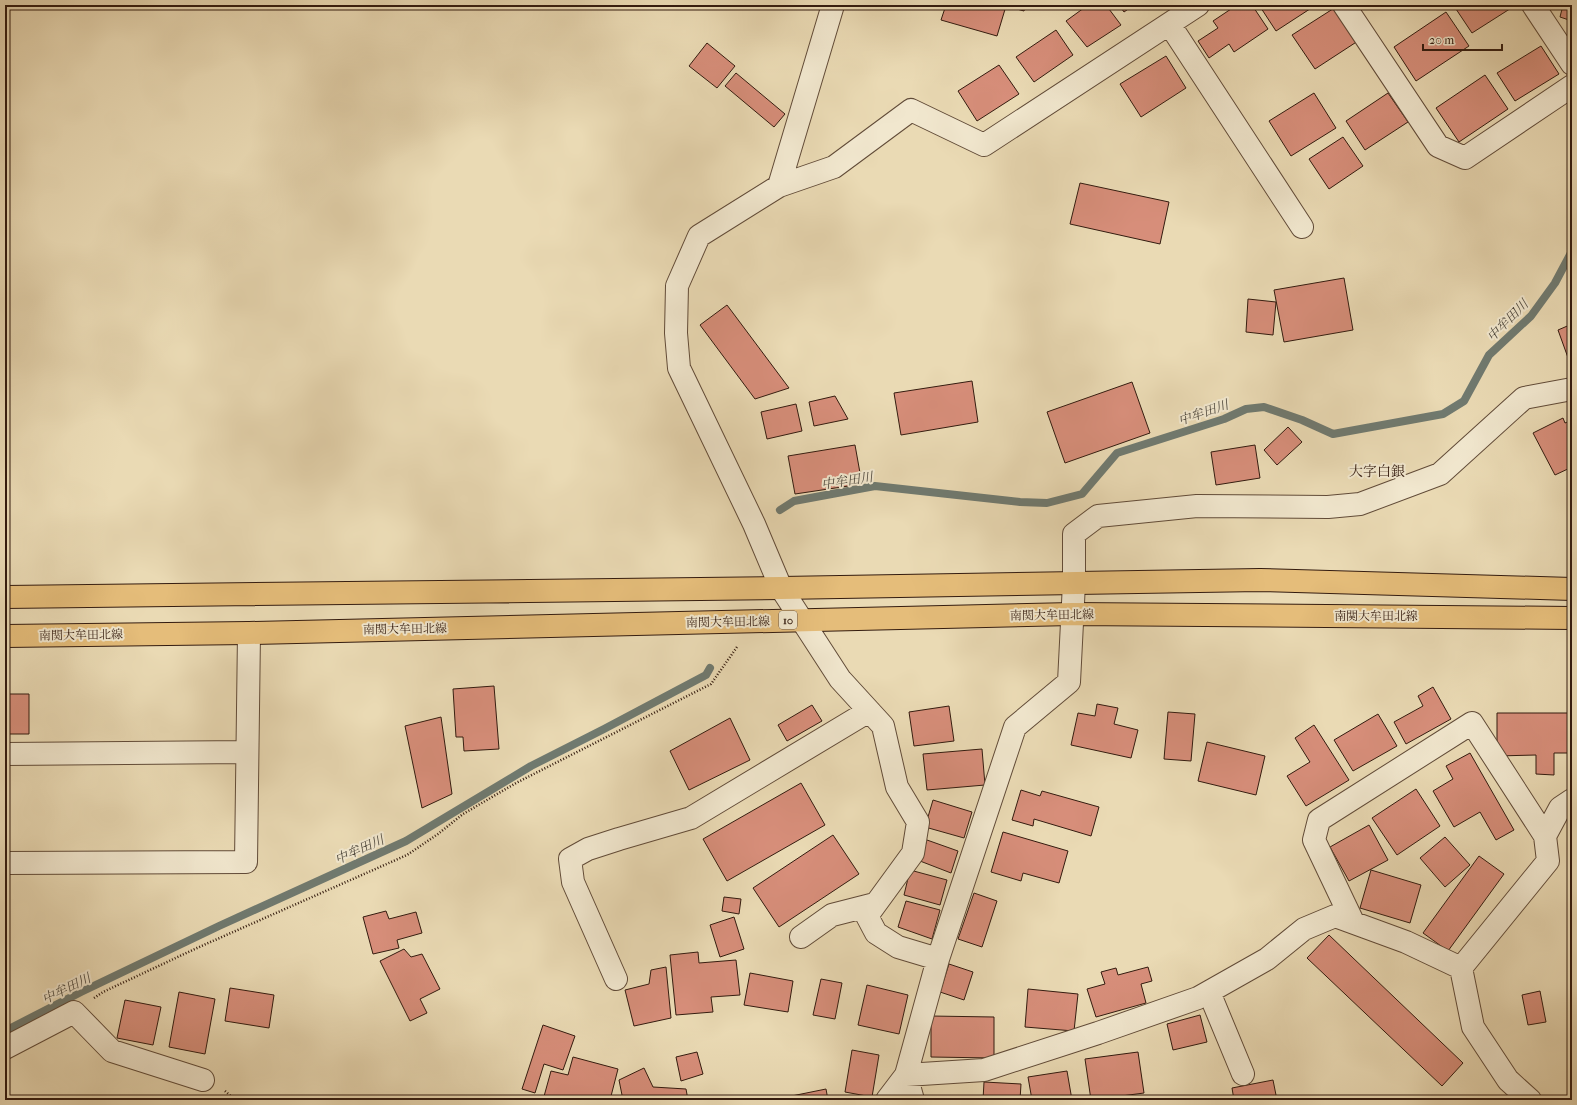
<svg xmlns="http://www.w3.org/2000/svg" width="1577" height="1105" viewBox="0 0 1577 1105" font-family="'IM FELL French Canon','Noto Serif JP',serif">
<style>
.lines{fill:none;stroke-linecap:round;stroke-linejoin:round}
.stream{stroke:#707a70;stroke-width:8}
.building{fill:#d78e7a;stroke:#331b0f}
.minor-casing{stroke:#614b38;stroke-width:24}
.primary-casing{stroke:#331b0f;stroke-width:24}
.path{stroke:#331b0f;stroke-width:2.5;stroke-dasharray:1 2;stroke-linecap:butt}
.minor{stroke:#f1e7ce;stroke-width:22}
.primary{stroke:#e5bd7a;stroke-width:22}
.labels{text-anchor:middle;stroke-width:4;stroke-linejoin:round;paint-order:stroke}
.shield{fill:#f1e7ce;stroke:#6c5848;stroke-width:1}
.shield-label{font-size:11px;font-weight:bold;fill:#331b0f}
.street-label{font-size:12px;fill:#331b0f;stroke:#f1e7ce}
.water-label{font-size:13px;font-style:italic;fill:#514b40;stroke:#f1e7ce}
.quarter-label{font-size:14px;fill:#331b0f;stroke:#f1e7ce}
</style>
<rect width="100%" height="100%" fill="#eadab4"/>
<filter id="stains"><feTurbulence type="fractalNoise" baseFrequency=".005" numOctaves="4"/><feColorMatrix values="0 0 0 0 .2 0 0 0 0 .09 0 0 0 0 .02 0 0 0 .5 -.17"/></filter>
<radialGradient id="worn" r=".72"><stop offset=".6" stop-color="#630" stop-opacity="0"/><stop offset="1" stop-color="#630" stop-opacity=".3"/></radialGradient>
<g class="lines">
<!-- stream -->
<path class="stream" d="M 780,510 L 794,501 L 875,486 L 1020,502 L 1047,503 L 1082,494 L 1117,453 L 1224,419 L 1246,409 L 1264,407 L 1302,420 L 1333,434 L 1443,414 L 1464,401 L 1489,355 L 1531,316 L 1555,283 L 1572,251
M 5,1031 L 81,992 L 219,926 L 406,841 L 531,766 L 604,729 L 706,675 L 710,668"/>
</g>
<!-- building -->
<path class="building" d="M 946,5 L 1026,5 L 1024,11 L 1006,6 L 997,36 L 941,20 Z
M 1088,5 L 1106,5 L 1121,25 L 1087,47 L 1066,21 Z
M 1119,5 L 1134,5 L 1124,12 Z
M 1237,5 L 1252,5 L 1268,29 L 1234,52 L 1229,44 L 1209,58 L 1198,41 L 1218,28 L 1213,21 Z
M 1259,5 L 1316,5 L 1276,31 Z
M 1339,5 L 1361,39 L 1315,69 L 1292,35 Z
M 1463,5 L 1516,5 L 1472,33 L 1456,9 Z
M 1563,5 L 1572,5 L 1572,21 L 1560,17 Z
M 1446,12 L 1469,46 L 1416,81 L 1394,47 Z
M 1056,30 L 1073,55 L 1034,82 L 1016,57 Z
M 707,43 L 735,66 L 717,88 L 689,66 Z
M 1541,46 L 1559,74 L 1515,101 L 1497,73 Z
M 1166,56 L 1186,88 L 1141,117 L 1120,84 Z
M 999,65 L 1019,94 L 977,121 L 958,91 Z
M 736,73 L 785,114 L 774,127 L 725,86 Z
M 1485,75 L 1508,109 L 1459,142 L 1436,108 Z
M 1314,93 L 1336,128 L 1291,156 L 1269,121 Z
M 1388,93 L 1408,122 L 1365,150 L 1346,121 Z
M 1343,137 L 1363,166 L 1329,189 L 1309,159 Z
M 1080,183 L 1169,202 L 1160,244 L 1070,224 Z
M 1344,278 L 1353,330 L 1284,342 L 1274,290 Z
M 1248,299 L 1276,302 L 1273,335 L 1246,332 Z
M 727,305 L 789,388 L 755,399 L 700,325 Z
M 1572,324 L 1572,366 L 1571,366 L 1558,330 Z
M 972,381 L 978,422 L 901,435 L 894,393 Z
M 1132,382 L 1150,433 L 1065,463 L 1047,412 Z
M 835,396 L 848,419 L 814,426 L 809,402 Z
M 796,404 L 802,431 L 767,439 L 761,412 Z
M 1563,418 L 1565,423 L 1572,420 L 1572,467 L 1555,475 L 1533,433 Z
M 1288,427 L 1302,442 L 1277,465 L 1264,450 Z
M 855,445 L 862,484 L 795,494 L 788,456 Z
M 1255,445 L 1260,478 L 1216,485 L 1211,452 Z
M 494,686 L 499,749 L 464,751 L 463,737 L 456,737 L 453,689 Z
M 1433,687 L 1451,719 L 1406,744 L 1394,722 L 1423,706 L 1418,696 Z
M 5,694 L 29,694 L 29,734 L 5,734 Z
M 1097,704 L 1118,708 L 1114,724 L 1138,730 L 1131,758 L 1071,745 L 1078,713 L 1095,716 Z
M 812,705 L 822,721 L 787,741 L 778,725 Z
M 949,706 L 954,741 L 914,746 L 909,712 Z
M 1168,712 L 1195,714 L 1191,761 L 1164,759 Z
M 1497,713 L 1572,713 L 1572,753 L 1554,753 L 1554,775 L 1536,774 L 1536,755 L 1497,756 Z
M 1378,714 L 1397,746 L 1353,771 L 1334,740 Z
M 441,717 L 452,794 L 422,808 L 405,726 Z
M 730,718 L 750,760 L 689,790 L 670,751 Z
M 1314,725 L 1349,780 L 1306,806 L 1287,776 L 1310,762 L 1295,738 Z
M 1207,742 L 1265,756 L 1256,795 L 1198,781 Z
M 982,749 L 985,785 L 927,790 L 923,754 Z
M 1470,753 L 1514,830 L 1496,840 L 1480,812 L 1454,827 L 1433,791 L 1453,779 L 1446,766 Z
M 801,783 L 825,825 L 727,881 L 703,839 Z
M 1416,789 L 1440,826 L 1397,855 L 1372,818 Z
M 1021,790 L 1040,796 L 1042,791 L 1099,807 L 1091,836 L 1034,819 L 1033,826 L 1012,820 Z
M 933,800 L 972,812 L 964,838 L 925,827 Z
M 1369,825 L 1388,860 L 1349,881 L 1330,847 Z
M 1003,832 L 1068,851 L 1059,883 L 1023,873 L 1021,881 L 991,872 Z
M 833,835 L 859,874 L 779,927 L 753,888 Z
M 1445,837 L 1470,865 L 1445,887 L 1420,858 Z
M 927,840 L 958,851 L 951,873 L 920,861 Z
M 1479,856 L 1504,874 L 1448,951 L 1423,933 Z
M 910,870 L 947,880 L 940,905 L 904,895 Z
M 1371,870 L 1421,885 L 1410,923 L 1360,908 Z
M 974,893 L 997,901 L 982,947 L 958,939 Z
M 724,897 L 741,899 L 739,914 L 722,911 Z
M 906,901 L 940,910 L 932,939 L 898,927 Z
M 386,911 L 389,919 L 416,912 L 422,933 L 397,940 L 399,948 L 373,954 L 363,917 Z
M 734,917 L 744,949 L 720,957 L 710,925 Z
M 1329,935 L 1463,1063 L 1442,1086 L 1307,958 Z
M 404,949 L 411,957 L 422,954 L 440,989 L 420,999 L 427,1013 L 410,1021 L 380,961 Z
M 698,952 L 699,963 L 736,960 L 740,995 L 711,997 L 713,1012 L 676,1015 L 670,955 Z
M 949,964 L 973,972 L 964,1000 L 940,992 Z
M 666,967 L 671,1018 L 634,1026 L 625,990 L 649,984 L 651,970 Z
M 1148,967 L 1152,981 L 1141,984 L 1146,1003 L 1096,1017 L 1087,989 L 1105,984 L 1101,972 L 1116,968 L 1118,975 Z
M 750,973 L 793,981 L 788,1012 L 744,1005 Z
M 821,979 L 842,983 L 835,1019 L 813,1015 Z
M 867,985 L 908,995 L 899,1034 L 858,1025 Z
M 230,988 L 274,995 L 269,1028 L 225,1021 Z
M 1028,989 L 1078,994 L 1074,1031 L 1025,1027 Z
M 1540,991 L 1546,1022 L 1528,1025 L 1522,995 Z
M 179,992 L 215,999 L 205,1054 L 169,1047 Z
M 125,1000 L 161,1007 L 153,1045 L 117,1038 Z
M 1200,1015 L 1207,1042 L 1173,1050 L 1167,1024 Z
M 931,1016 L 994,1017 L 994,1058 L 931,1057 Z
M 543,1025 L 575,1036 L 563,1070 L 544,1064 L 535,1093 L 522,1089 Z
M 852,1050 L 879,1055 L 872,1097 L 845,1092 Z
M 697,1052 L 703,1074 L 681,1081 L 676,1057 Z
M 1138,1052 L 1144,1093 L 1091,1100 L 1085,1059 Z
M 573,1057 L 618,1069 L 610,1100 L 543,1100 L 551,1071 L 568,1075 Z
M 644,1068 L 653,1087 L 686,1089 L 688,1100 L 623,1100 L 619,1080 Z
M 1067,1071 L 1072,1100 L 1032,1100 L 1028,1077 Z
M 1273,1080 L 1277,1100 L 1234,1100 L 1232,1088 Z
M 984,1082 L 1021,1084 L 1020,1100 L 983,1100 Z
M 826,1089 L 828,1100 L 772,1100 Z"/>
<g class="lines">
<defs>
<path id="minor" d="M 1344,5 L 1438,146 L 1465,158 L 1572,86
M 1533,5 L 1572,64
M 1170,25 L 1302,227
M 779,186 L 833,5
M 5,754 L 247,752
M 5,863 L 246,862 L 249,633
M 1353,922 L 1314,840 L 1319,820 L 1472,723 L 1545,836
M 801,937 L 832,915 L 875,904
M 938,959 L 898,947 L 876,933 L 867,916 L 913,853 L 918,822 L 897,787 L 883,726 L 840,679 L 781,588 L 754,524 L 679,368 L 676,333 L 677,286 L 699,236 L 779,186 L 834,167 L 911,110 L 984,145 L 1198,5
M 1461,968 L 1548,861 L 1545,836 L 1560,808 L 1572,800
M 1461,968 L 1473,1027 L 1508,1080 L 1530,1100
M 616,979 L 573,882 L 570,859 L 588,849 L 619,839 L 691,818 L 869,711
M 1209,992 L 1243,1074
M 5,1048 L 74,1012 L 112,1051 L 203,1080
M 906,1075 L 984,1070 L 1098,1033 L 1198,998 L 1267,959 L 1304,929 L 1335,916 L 1406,942 L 1461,968
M 906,1075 L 913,1100
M 887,1100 L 906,1075 L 938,959 L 1015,727 L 1069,682 L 1074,583 L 1074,534 L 1098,516 L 1197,506 L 1328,507 L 1360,504 L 1440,474 L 1524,398 L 1572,389"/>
<path id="primary" d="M 5,597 L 781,588 L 1260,580 L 1572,589
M 5,636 L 249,633 L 1072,614 L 1572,618"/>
</defs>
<!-- minor casing -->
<use href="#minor" class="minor-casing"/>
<!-- primary casing -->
<use href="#primary" class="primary-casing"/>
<!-- path -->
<path class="path" d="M 94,998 L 103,992 L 197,948 L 407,855 L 438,834 L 463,814 L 516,783 L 711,684 L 737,647
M 225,1091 L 235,1100"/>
<!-- minor -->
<use href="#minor" class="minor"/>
<!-- primary -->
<use href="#primary" class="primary"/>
</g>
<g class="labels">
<!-- shield labels -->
<rect class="shield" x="779" y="611" width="18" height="18" rx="3"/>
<g class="shield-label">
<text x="788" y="624">10</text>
</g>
<!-- street labels -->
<g class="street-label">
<text transform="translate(1052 615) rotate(-1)" y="4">南関大牟田北線</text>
<text x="1376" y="620">南関大牟田北線</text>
<text transform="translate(728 622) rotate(-1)" y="4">南関大牟田北線</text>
<text transform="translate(405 629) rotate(-1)" y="4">南関大牟田北線</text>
<text transform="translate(81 635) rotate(-1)" y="4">南関大牟田北線</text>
</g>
<!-- water labels -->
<g class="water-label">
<text transform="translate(1507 320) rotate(-45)" y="5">中牟田川</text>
<text transform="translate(1203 412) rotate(-19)" y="5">中牟田川</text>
<text transform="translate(847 480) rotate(-9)" y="5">中牟田川</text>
<text transform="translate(359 849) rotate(-24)" y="5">中牟田川</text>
<text transform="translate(66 988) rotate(-26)" y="5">中牟田川</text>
</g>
<!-- quarter labels -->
<g class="quarter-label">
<text x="1377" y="476">大字白銀</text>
</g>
</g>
<!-- margin -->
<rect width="1577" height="1105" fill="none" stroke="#eadab4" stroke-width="20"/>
<rect x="6" y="6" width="1565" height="1093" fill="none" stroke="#331b0f" stroke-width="2"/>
<rect x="10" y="10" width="1557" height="1085" fill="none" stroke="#331b0f"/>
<!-- scale -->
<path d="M1423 44v6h79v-6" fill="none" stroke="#331b0f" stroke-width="2"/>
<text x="1429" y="44" font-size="12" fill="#331b0f" stroke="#f1e7ce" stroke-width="3" paint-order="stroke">20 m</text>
<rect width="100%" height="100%" filter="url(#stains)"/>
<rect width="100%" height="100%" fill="url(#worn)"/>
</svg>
